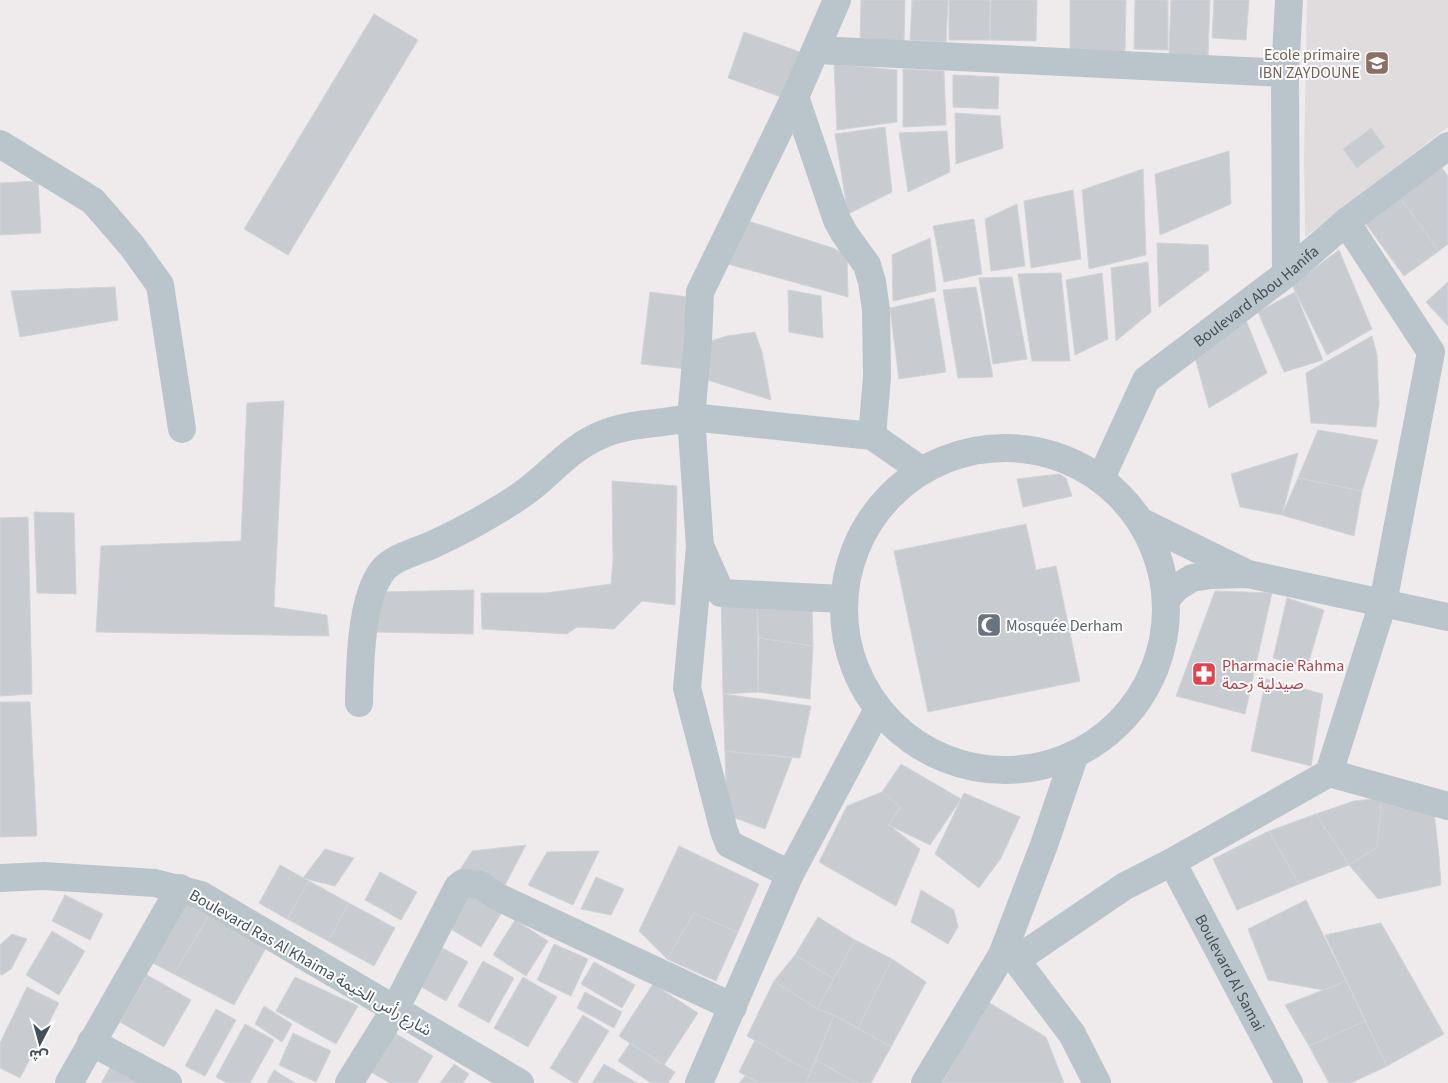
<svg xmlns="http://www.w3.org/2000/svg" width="1448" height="1083" viewBox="0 0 1448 1083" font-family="'Source Sans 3','Noto Sans Arabic',sans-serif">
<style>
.education{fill:#e0dcde}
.building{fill:#c8ccd1;stroke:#d0d3d8}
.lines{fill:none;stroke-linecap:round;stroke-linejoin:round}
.minor{stroke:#bac5cb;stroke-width:28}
.labels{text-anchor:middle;stroke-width:4;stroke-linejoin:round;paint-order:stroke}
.education-label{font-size:16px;fill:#785e54;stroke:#fff;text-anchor:end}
.street-label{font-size:16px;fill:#445159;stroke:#fff}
.worship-label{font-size:16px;fill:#5b616d;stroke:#fff;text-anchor:start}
.health-label{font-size:16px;fill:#be3a42;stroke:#fff;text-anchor:start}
</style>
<rect width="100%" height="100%" fill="#efebec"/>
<!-- education -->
<path class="education" d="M 1307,0 L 1448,0 L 1448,127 L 1305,237 L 1304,157 Z"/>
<!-- building -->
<path class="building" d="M 861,0 L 905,0 L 904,43 L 860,42 Z
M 912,0 L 948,0 L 946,42 L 910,40 Z
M 949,0 L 990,0 L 990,40 L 949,40 Z
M 991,0 L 1037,0 L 1036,41 L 990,40 Z
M 1070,0 L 1126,0 L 1125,51 L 1070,51 Z
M 1135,0 L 1168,0 L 1168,50 L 1134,49 Z
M 1171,0 L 1210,0 L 1208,57 L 1169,56 Z
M 1214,0 L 1249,0 L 1246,40 L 1212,38 Z
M 374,14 L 418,40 L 288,255 L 244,229 Z
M 744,32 L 800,52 L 784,98 L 728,78 Z
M 834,64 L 897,70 L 897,122 L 837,130 Z
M 903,69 L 944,71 L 946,125 L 903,127 Z
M 953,75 L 999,77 L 998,109 L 953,107 Z
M 955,113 L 1000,116 L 1003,148 L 956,164 Z
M 885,127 L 892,192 L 848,214 L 835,134 Z
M 1371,128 L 1385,147 L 1357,168 L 1343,149 Z
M 947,131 L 950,172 L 908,192 L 899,133 Z
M 1229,151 L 1231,204 L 1160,235 L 1155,174 Z
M 1442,168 L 1448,176 L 1448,244 L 1439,251 L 1400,198 Z
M 1143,169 L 1146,255 L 1089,269 L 1082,190 Z
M 38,181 L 41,233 L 0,235 L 0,183 Z
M 1073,190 L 1081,259 L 1031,268 L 1024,201 Z
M 1398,195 L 1439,251 L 1404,276 L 1363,220 Z
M 1017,204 L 1025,266 L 991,271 L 985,219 Z
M 974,219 L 982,274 L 944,282 L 933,226 Z
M 745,220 L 833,248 L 847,255 L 848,297 L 724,263 Z
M 930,238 L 936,291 L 893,301 L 892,255 Z
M 1157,243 L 1208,245 L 1209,270 L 1159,307 Z
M 1339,250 L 1372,329 L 1327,355 L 1292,285 Z
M 1148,262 L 1151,312 L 1116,341 L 1111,268 Z
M 1061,273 L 1070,361 L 1032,361 L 1018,274 Z
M 1102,273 L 1108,339 L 1075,355 L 1066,280 Z
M 1012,277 L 1027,359 L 993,364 L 979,278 Z
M 1448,282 L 1448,326 L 1426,302 Z
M 115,287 L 118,320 L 20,337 L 11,291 Z
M 976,287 L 993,377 L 958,378 L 943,290 Z
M 788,290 L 821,296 L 823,338 L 789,332 Z
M 650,292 L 696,298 L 687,369 L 641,364 Z
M 1295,292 L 1323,360 L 1284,372 L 1258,312 Z
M 934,298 L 946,372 L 899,379 L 890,308 Z
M 1244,315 L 1267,373 L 1209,408 L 1194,354 Z
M 755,332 L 762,352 L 771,400 L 701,378 L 707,342 L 727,336 Z
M 1372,336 L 1377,355 L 1379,404 L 1376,427 L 1311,423 L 1306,373 Z
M 284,401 L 274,607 L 327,615 L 329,636 L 96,632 L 101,546 L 241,541 L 247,403 Z
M 1318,430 L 1378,440 L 1362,491 L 1298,478 Z
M 1298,453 L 1282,515 L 1240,507 L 1231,474 Z
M 1059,474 L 1066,478 L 1072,496 L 1023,507 L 1017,479 Z
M 1298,478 L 1362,491 L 1354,536 L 1282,515 Z
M 612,481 L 677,486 L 675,605 L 642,601 L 614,629 L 577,627 L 567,634 L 482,629 L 481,593 L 546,593 L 611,584 L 613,561 Z
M 34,512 L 74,513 L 76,594 L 37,593 Z
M 28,517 L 32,694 L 0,696 L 0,518 Z
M 1026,524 L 1036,570 L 1056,566 L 1080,681 L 928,712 L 894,551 Z
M 474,590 L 473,634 L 375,632 L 381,592 Z
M 1215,591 L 1272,593 L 1245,714 L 1176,696 Z
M 721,593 L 757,604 L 758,692 L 723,694 Z
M 1287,598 L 1324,610 L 1307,668 L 1273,658 Z
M 757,604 L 812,605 L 813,646 L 759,638 Z
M 759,638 L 813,646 L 810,699 L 758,692 Z
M 1266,679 L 1323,694 L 1311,766 L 1251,751 Z
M 723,694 L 811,706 L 800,758 L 725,751 Z
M 0,702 L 30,702 L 37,836 L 0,837 Z
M 725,751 L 792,758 L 765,829 L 727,815 Z
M 901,764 L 961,799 L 930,845 L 889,825 L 900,807 L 882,792 Z
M 882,792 L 900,807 L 889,825 L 920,849 L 896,906 L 819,862 L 847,806 Z
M 964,793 L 1020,817 L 1001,858 L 979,888 L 935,854 Z
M 1382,798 L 1434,812 L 1439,856 L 1441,885 L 1378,899 L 1349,865 L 1377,847 Z
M 1382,798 L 1377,847 L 1349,865 L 1316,814 L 1354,801 Z
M 1316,814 L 1349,865 L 1299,884 L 1269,831 Z
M 1269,831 L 1299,884 L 1237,910 L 1213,859 Z
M 526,845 L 505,885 L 458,873 L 472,851 Z
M 679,846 L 759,884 L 738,932 L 694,913 L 667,959 L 639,931 Z
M 325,849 L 354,858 L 335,886 L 303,878 Z
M 599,851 L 573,905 L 528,885 L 547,852 Z
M 280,865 L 309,881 L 287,919 L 259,903 Z
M 380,872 L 417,892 L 401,920 L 365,900 Z
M 596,877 L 624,889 L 611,915 L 581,909 Z
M 309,881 L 349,903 L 328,941 L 287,919 Z
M 921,890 L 954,910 L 958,927 L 948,944 L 911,922 Z
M 469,892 L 502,912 L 481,947 L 449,928 Z
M 65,895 L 103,914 L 90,940 L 52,921 Z
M 182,899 L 209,915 L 174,974 L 147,960 Z
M 1306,900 L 1346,981 L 1323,990 L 1268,980 L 1248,929 Z
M 349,903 L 395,928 L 374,966 L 328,941 Z
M 694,913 L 738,932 L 716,981 L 667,959 Z
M 209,915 L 266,948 L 234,1005 L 174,974 Z
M 818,917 L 855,940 L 834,979 L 795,955 Z
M 515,920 L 548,941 L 526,976 L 493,955 Z
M 1381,923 L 1444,1034 L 1387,1066 L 1325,935 Z
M 52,931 L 85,951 L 59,995 L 26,975 Z
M 12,934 L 27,939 L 11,969 L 2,975 L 0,974 L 0,945 Z
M 855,940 L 892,959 L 858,1028 L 834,1015 L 817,1009 Z
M 554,944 L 588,959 L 571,996 L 537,980 Z
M 439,946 L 468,962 L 446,1001 L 418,985 Z
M 795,955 L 834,979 L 817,1009 L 774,981 Z
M 892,959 L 926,982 L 891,1047 L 858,1028 Z
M 483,961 L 514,978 L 489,1023 L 458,1006 Z
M 594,962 L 635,985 L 622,1008 L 581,984 Z
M 147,975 L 191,1000 L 164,1047 L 120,1022 Z
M 295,977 L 358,1006 L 336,1044 L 276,1011 Z
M 523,977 L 557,997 L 528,1047 L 494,1028 Z
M 774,981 L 817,1009 L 834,1015 L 811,1071 L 794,1063 L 747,1036 Z
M 1346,981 L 1365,1021 L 1309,1046 L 1285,1005 Z
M 653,984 L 698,1013 L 664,1065 L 619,1036 Z
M 27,987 L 59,1003 L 20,1078 L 0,1068 L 0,1043 Z
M 585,992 L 622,1012 L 614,1028 L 577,1008 Z
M 988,1002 L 1046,1037 L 1064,1083 L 942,1083 Z
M 264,1006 L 292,1024 L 282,1042 L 255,1024 Z
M 216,1009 L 236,1020 L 205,1076 L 185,1066 Z
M 583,1015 L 609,1031 L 577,1083 L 574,1083 L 550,1068 Z
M 834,1015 L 891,1047 L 871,1083 L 857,1083 L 816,1060 Z
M 1365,1021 L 1387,1066 L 1351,1083 L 1329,1083 L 1309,1046 Z
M 245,1024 L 274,1040 L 250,1083 L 227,1083 L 216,1077 Z
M 388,1029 L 433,1056 L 417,1083 L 390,1083 L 364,1068 Z
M 293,1033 L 331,1051 L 316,1082 L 279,1065 Z
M 755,1040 L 794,1063 L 811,1071 L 806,1083 L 760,1083 L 739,1072 Z
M 630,1043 L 675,1072 L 668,1083 L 651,1083 L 618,1061 Z
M 816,1060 L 857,1083 L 806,1083 Z
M 454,1064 L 469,1074 L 463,1083 L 440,1083 Z
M 604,1064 L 637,1083 L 592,1083 Z
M 111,1066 L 142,1083 L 101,1083 Z
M 274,1070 L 295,1083 L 267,1083 Z
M 745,1076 L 760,1083 L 739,1083 Z"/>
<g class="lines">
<!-- minor -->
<g class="minor">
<path d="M 817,50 L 1285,73"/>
<path d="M 795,97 L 837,220 L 844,233 L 867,265 L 872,282 L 876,310 L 877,377 L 872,436"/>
<path d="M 0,144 L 93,201 L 132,246 L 160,285 L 182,429"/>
<path d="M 1286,274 L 1285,73 L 1289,0"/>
<circle cx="1005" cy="609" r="161"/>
<path id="s1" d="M 1102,476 L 1146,380 L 1286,274 L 1346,222 L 1448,146"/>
<path d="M 1142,522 L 1244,572"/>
<path d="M 701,548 L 721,593 L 842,599"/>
<path d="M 1166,599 L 1176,588 L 1192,578 L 1211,575 L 1248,574 L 1448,617"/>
<path d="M 359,703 C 360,668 360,598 383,570 C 393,557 419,551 434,544 C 453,535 473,525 491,514 C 507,505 524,494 538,482 C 559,464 575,446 601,435 C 630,422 662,425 691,417 L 872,436 L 921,470"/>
<path d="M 1329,773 L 1448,806"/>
<path id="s2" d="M 1172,862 L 1289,1083"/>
<path d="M 790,874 L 729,844 L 724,831 L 687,688 L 700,547 L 691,417 L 698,341 L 700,292 L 795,97 L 837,0"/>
<path d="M 0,878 L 43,876 L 155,883 L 201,895 L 520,1083"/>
<path d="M 1002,955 L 1016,960 L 1072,1034 L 1097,1083"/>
<path d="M 1016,960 L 1125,886 L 1172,862 L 1329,773 L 1383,603 L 1431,352 L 1346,222"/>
<path d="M 91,1042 L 168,1083"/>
<path d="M 69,1083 L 180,888"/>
<path d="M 349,1083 L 395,1009 L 458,887 L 463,883 L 480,885 L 498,897 L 733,1007"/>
<path d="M 699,1083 L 790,874 L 878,709"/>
<path d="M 925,1083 L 1002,955 L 1044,845 L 1075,754"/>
</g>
</g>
<!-- icons -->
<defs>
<symbol id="school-square" viewBox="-11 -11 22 22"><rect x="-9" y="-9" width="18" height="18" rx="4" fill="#8d6e63" stroke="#fff"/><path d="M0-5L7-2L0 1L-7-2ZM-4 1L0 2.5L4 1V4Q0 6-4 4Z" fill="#fff"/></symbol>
<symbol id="mosque-square" viewBox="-11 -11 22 22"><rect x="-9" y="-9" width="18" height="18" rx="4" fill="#6b7280" stroke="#fff"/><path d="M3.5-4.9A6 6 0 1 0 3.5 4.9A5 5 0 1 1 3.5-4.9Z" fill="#fff"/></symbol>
<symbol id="pharmacy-square" viewBox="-11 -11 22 22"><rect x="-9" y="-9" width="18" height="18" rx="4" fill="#e0444e" stroke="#fff"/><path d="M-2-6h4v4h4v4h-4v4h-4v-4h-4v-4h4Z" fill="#fff"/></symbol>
</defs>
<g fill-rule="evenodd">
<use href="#school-square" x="1363" y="49" width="28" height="28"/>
<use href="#mosque-square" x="975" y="611" width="28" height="28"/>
<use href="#pharmacy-square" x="1190" y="660" width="28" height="28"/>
</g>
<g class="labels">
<!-- education labels -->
<g class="education-label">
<text x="1360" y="60">Ecole primaire<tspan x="1360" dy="18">IBN ZAYDOUNE</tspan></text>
</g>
<!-- street labels -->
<g class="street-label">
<text dy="6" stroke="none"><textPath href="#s1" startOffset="244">Boulevard Abou Hanifa</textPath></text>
<text transform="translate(311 962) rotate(30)" y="6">Boulevard Ras Al Khaima شارع رأس الخيمة</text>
<text dy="6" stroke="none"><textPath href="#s2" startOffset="125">Boulevard Al Samai</textPath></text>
</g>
<!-- worship labels -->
<g class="worship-label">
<text x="1006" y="631">Mosquée Derham</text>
</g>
<!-- health labels -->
<g class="health-label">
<text x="1222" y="671">Pharmacie Rahma<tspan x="1222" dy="18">صيدلية رحمة</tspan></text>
</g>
</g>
<!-- north arrow -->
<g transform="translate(40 1043) rotate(186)" stroke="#ffffff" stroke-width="4" paint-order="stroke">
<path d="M0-4L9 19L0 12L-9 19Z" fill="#445159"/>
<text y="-8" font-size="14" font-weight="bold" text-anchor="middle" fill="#445159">ش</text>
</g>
</svg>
